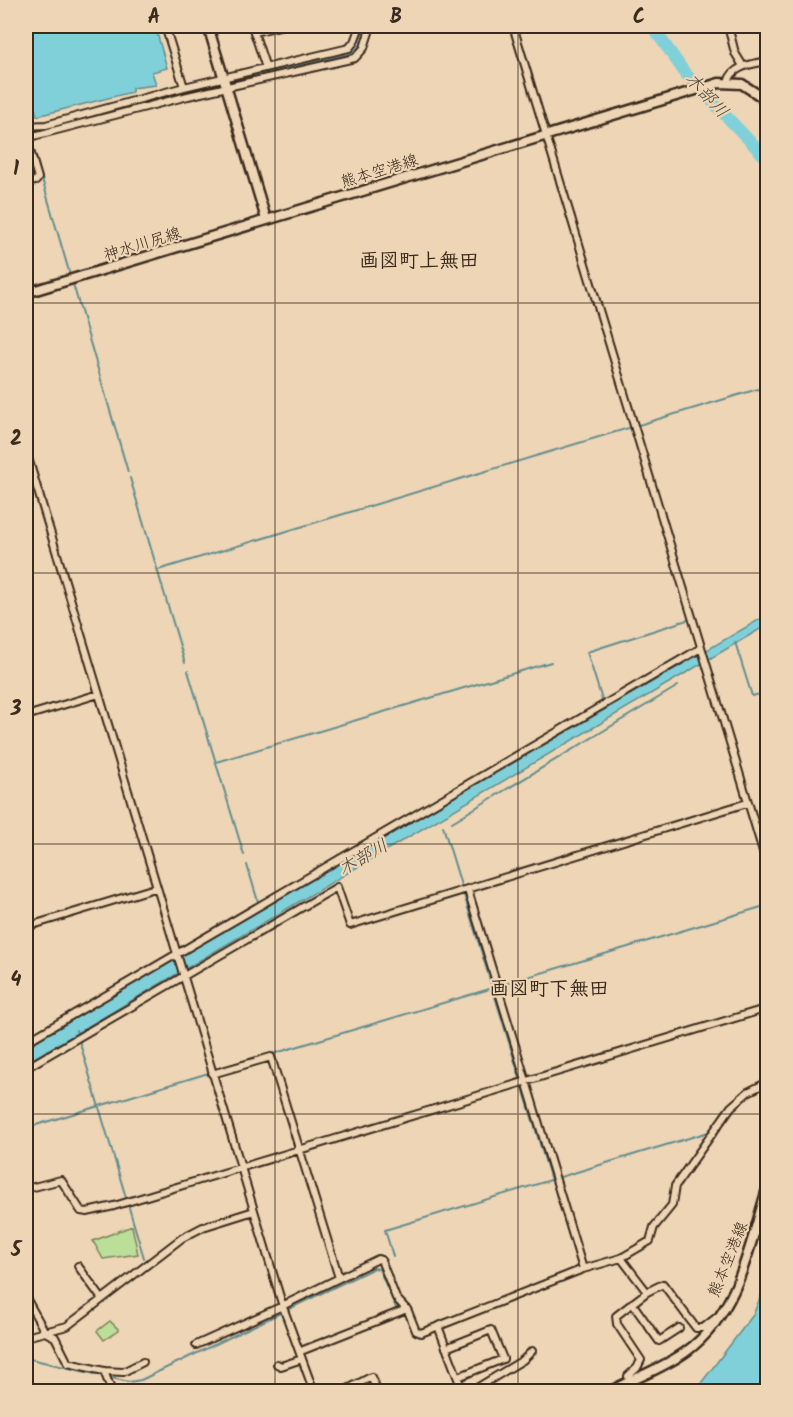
<svg xmlns="http://www.w3.org/2000/svg" width="793" height="1417" viewBox="0 0 793 1417" font-family="Kalam,'Klee One',sans-serif">
<style>
.green{fill:#bbde98;stroke:#7b845b;stroke-width:1.5}
.water{fill:#80d0da;stroke:#648e8f;stroke-width:1.5}
.lines{fill:none;stroke-linecap:round;stroke-linejoin:round}
.stream{stroke:#648e8f;stroke-width:2}
.river{stroke:#80d0da;stroke-width:12}
.minor-casing{stroke:#3b2a1e;stroke-width:10}
.secondary-casing{stroke:#3b2a1e;stroke-width:13}
.minor{stroke:#edd5b5;stroke-width:6}
.secondary{stroke:#edd5b5;stroke-width:8}
.grid{fill:none;stroke:#3b2a1e;stroke-width:1.5;stroke-opacity:0.55}
.labels{text-anchor:middle;stroke-width:4.5;stroke-linejoin:round;paint-order:stroke}
.street-label{font-size:16px;fill:#3b2a1e;stroke:#edd5b5}
.water-label{font-size:18px;font-style:italic;fill:#45433a;stroke:#edd5b5}
.quarter-label{font-size:20px;font-weight:bold;fill:#3b2a1e;stroke:#edd5b5}
.neatline{fill:none;stroke:#3b2a1e;stroke-width:2}
.grid-label{font-size:20px;text-anchor:middle;font-weight:bold;fill:#3b2a1e}
</style>
<rect width="100%" height="100%" fill="#edd5b5"/>
<filter id="ink" filterUnits="userSpaceOnUse"><feTurbulence type="fractalNoise" baseFrequency=".0167" numOctaves="2"/><feDisplacementMap in="SourceGraphic" scale="12" xChannelSelector="R" yChannelSelector="G"/><feConvolveMatrix kernelMatrix="1 2 1 2 8 2 1 2 1" color-interpolation-filters="sRGB"/></filter>
<g filter="url(#ink)">
<!-- green -->
<path class="green" d="M 132,1226 L 138,1254 L 103,1259 L 93,1241 Z
M 110,1321 L 119,1330 L 104,1340 L 97,1331 Z"/>
<!-- water -->
<path class="water" d="M 26,26 L 155,26 L 167,68 L 152,72 L 156,85 L 132,88 L 132,92 L 37,116 L 26,72 Z
M 767,615 L 767,625 L 26,1063 L 26,1047 Z
M 767,1281 L 767,1391 L 695,1391 L 753,1315 Z"/>
<g class="lines">
<!-- stream -->
<path class="stream" d="M 233,81 L 352,53 L 360,46 L 366,26
M 162,100 L 217,84
M 26,104 L 29,109 L 30,121
M 52,128 L 116,112
M 30,130 L 30,133 L 40,131
M 31,141 L 70,275
M 73,284 L 128,472
M 130,478 L 185,663
M 158,570 L 768,386
M 735,642 L 752,696 L 768,692
M 188,671 L 244,855
M 603,703 L 587,652 L 687,620
M 216,762 L 551,662
M 452,822 L 678,686
M 247,865 L 259,905
M 501,985 L 768,905
M 76,1030 L 144,1258
M 269,1055 L 493,988
M 26,1128 L 212,1072
M 557,1178 L 712,1131
M 393,1256 L 385,1230 L 551,1180 L 443,826
M 26,1358 L 129,1382 L 141,1380 L 374,1268 L 379,1269 L 397,1310"/>
<!-- river -->
<path class="river" d="M 652,26 L 685,73 L 768,160"/>
<defs>
<path id="minor" d="M 165,26 L 184,87
M 252,26 L 266,68
M 513,26 L 768,868
M 728,26 L 735,53 L 743,66
M 254,32 L 280,26
M 728,82 C 733,65 753,64 768,61
M 26,126 L 46,125 L 184,87 L 349,48 L 354,42 L 360,26
M 26,137 L 38,178 L 36,181 L 26,182
M 26,138 L 188,96 L 355,58 L 364,48 L 371,26
M 26,451 L 283,1307 L 314,1392
M 26,716 L 99,694
M 468,890 L 583,1269
M 26,927 L 155,888
M 26,1042 L 701,648
M 26,1068 L 337,887 L 350,925 L 747,803
M 212,1074 L 271,1057 L 339,1278
M 26,1189 L 61,1180 L 81,1211 L 87,1212 L 114,1206 L 768,1008
M 621,1258 L 647,1292 L 663,1284 L 696,1328 L 703,1328 L 717,1317
M 78,1266 L 102,1299
M 26,1298 L 45,1332 L 55,1337 L 68,1363 L 104,1371 L 112,1392
M 632,1303 L 659,1341 L 679,1328
M 438,1326 L 463,1392
M 26,1337 L 67,1326 L 182,1238 L 203,1227 L 254,1211
M 196,1345 L 278,1308 L 378,1259 L 381,1260 L 396,1298 L 408,1311 L 416,1331 L 421,1333 L 583,1269 L 621,1258 L 650,1241 L 654,1227 L 672,1205 L 675,1186 L 731,1107 L 748,1092 L 768,1082
M 446,1348 L 491,1330 L 503,1359 L 458,1377
M 301,1351 L 407,1309
M 277,1364 L 281,1366 L 302,1359
M 104,1371 L 123,1372 L 143,1362
M 629,1381 L 628,1376 L 637,1368 L 641,1360 L 617,1324 L 616,1316 L 647,1292
M 342,1392 L 371,1377 L 378,1392
M 470,1392 L 523,1360 L 532,1351"/>
<path id="secondary" d="M 208,26 L 266,219
M 26,293 L 719,83 L 742,84 L 768,101
M 609,1392 C 634,1378 664,1368 687,1351 C 739,1313 750,1243 768,1186"/>
</defs>
<!-- minor casing -->
<use href="#minor" class="minor-casing"/>
<!-- secondary casing -->
<use href="#secondary" class="secondary-casing"/>
<!-- minor -->
<use href="#minor" class="minor"/>
<!-- secondary -->
<use href="#secondary" class="secondary"/>
</g>
</g>
<!-- grid -->
<path class="grid" d="M 275,26 L 275,1392M 518,26 L 518,1392M 26,303 L 768,303M 26,573 L 768,573M 26,844 L 768,844M 26,1114 L 768,1114"/>
<g class="labels">
<!-- street labels -->
<g class="street-label">
<text transform="translate(379 170) rotate(-17)" y="6">熊本空港線</text>
<text transform="translate(142 243) rotate(-17)" y="6">神水川尻線</text>
<text transform="translate(727 1259) rotate(-68)" y="6">熊本空港線</text>
</g>
<!-- water labels -->
<g class="water-label">
<text transform="translate(707 95) rotate(47)" y="6">木部川</text>
<text transform="translate(363 857) rotate(-30)" y="6">木部川</text>
</g>
<!-- quarter labels -->
<g class="quarter-label">
<text x="419" y="267">画図町上無田</text>
<text x="549" y="995">画図町下無田</text>
</g>
</g>
<!-- margin -->
<rect width="793" height="1417" fill="none" stroke="#edd5b5" stroke-width="66"/>
<rect x="33" y="33" width="727" height="1351" class="neatline"/>
<g class="grid-label">
<text x="154" y="23">A</text>
<text x="396" y="23">B</text>
<text x="639" y="23">C</text>
<text x="16" y="175">1</text>
<text x="16" y="445">2</text>
<text x="16" y="715">3</text>
<text x="16" y="986">4</text>
<text x="16" y="1256">5</text>
</g>
</svg>
